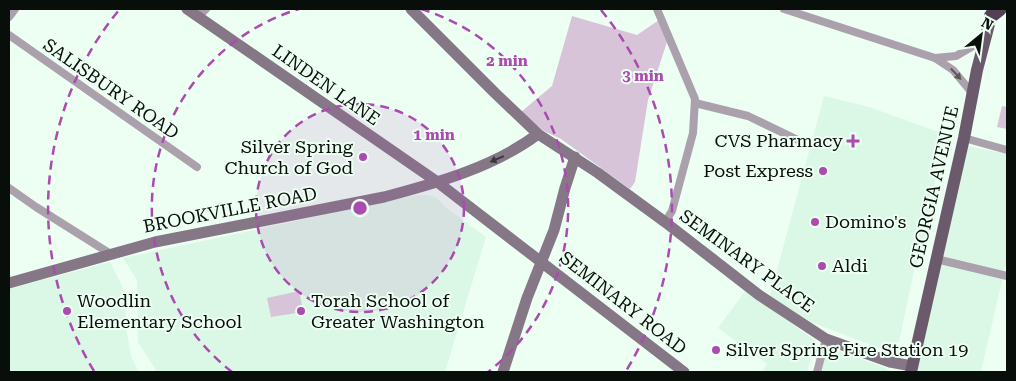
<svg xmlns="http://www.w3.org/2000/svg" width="1016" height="381" viewBox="0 0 1016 381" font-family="'Roboto Serif',serif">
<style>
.built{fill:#dbf8e6}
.green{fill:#d8c4d8}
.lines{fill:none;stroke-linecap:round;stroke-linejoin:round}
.street{stroke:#aba1ac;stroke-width:8}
.secondary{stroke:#867786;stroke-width:11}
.primary{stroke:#6b596c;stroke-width:12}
.highway{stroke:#544055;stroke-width:14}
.oneway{fill:#5a585b}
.oneway2{fill:#3a393c}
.ring{fill:none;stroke:#ab4ab1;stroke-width:2.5;stroke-dasharray:9 6}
.poi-dot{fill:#ab4ab1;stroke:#edfef3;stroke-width:2}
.labels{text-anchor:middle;stroke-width:4;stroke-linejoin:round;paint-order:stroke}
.street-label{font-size:18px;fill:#080f0a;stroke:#edfef3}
.poi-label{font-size:18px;fill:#080f0a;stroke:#edfef3;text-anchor:start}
.centre{fill:#ab4ab1;stroke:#edfef3;stroke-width:2.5}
.ring-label{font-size:15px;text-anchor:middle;font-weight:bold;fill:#ab4ab1;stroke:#edfef3;stroke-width:4;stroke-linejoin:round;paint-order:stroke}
</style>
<rect width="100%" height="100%" fill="#edfef3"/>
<!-- built -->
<path class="built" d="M 824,96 L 869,107 L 944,134 L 924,239 L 914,271 L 899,342 L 884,350 L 811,322 L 770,296 Z
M 967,146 L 1007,154 L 1007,259 L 981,372 L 915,372 Z
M 417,195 L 427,195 L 437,198 L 445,207 L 486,237 L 445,372 L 157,372 L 138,342 L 137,280 L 123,258 Z
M 110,262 L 124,290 L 127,333 L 131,356 L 139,372 L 9,372 L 9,289 Z
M 746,290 L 815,341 L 807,372 L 762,372 L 767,364 L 718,328 Z
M 828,347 L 886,368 L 890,372 L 819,372 Z"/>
<!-- green -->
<path class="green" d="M 572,16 L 637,35 L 659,20 L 667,42 L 648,100 L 635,182 L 630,189 L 561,139 L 542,130 L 521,112 L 552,86 Z
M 1002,106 L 1007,107 L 1007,129 L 997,127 Z
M 299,291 L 302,305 L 297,313 L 271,317 L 267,298 Z"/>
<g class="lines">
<!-- street -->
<path class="street" d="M 657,9 L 695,99 L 693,133 L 672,211 L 665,222
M 784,9 L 935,58 L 953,70 L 973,94
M 9,17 L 15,9
M 198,17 L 206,9
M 9,35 L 197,167
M 935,58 L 956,56 L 985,39
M 695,103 L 748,116 L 800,141
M 964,138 L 1007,150
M 9,188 L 36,207 L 109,253
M 936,259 L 1007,276
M 817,372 L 826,339"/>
<!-- secondary -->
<path class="secondary" d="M 187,9 L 436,181 L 684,372
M 411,9 L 495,93 L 538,134 L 598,173 L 665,222 L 759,295 L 826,339 L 890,362 L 912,366
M 9,283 L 155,242 L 384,197 C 437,183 494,167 538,134
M 503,372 L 527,298 L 554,230 L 565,188 L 575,157"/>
<!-- primary -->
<path class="primary" d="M 911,372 L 964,138 L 977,70 L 993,9"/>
<!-- highway -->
<path class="highway" d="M 991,16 L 1000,9"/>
</g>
<!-- one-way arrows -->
<defs><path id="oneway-solid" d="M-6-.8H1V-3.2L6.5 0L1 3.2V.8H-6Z" transform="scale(1.25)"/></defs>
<use class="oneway" href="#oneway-solid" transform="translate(956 74) rotate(47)"/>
<use class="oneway2" href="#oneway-solid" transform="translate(497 159) rotate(157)"/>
<!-- distance rings -->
<circle cx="360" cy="208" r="104" fill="#ab4ab1" fill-opacity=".12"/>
<g class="ring">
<circle cx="360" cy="208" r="104"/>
<path d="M232 372A208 208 0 0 1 299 9M421 9A208 208 0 0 1 488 372"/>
<path d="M94 371A312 312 0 0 1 119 10M601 10A312 312 0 0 1 626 371"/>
</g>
<!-- markers -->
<g class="poi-dot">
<path d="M850.5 133.5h5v5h5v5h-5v5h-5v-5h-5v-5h5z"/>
<circle cx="363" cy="157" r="5"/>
<circle cx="823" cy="171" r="5"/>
<circle cx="815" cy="222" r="5"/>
<circle cx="822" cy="266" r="5"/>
<circle cx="67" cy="311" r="5"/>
<circle cx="301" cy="311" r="5"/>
<circle cx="716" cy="350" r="5"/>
</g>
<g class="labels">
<!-- street labels -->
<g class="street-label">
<text transform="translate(326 85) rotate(35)" y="6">LINDEN LANE</text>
<text transform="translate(111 89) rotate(35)" y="6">SALISBURY ROAD</text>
<text transform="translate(934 187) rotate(-77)" y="6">GEORGIA AVENUE</text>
<text transform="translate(230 210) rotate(-11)" y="6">BROOKVILLE ROAD</text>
<text transform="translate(747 261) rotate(36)" y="6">SEMINARY PLACE</text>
<text transform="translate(623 303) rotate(38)" y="6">SEMINARY ROAD</text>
</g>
<!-- poi labels -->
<g class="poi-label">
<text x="843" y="147" text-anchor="end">CVS Pharmacy</text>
<text x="353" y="153" text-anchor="end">Silver Spring<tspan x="353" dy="21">Church of God</tspan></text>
<text x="813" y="177" text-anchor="end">Post Express</text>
<text x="825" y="228">Domino's</text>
<text x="832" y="272">Aldi</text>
<text x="77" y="307">Woodlin<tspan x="77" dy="21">Elementary School</tspan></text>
<text x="311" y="307">Torah School of<tspan x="311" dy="21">Greater Washington</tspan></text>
<text x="726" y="356">Silver Spring Fire Station 19</text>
</g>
</g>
<circle cx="360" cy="208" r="8" class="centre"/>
<g class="ring-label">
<text x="507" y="66">2 min</text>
<text x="643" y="81">3 min</text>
<text x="434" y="140">1 min</text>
</g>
<!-- border -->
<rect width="1016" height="381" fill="none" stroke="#080f0a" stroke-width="20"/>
<!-- north arrow -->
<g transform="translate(981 35) rotate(29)" stroke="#edfef3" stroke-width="4" paint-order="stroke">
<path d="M0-4L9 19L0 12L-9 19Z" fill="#080f0a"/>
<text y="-8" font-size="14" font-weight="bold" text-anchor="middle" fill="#080f0a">N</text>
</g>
</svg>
